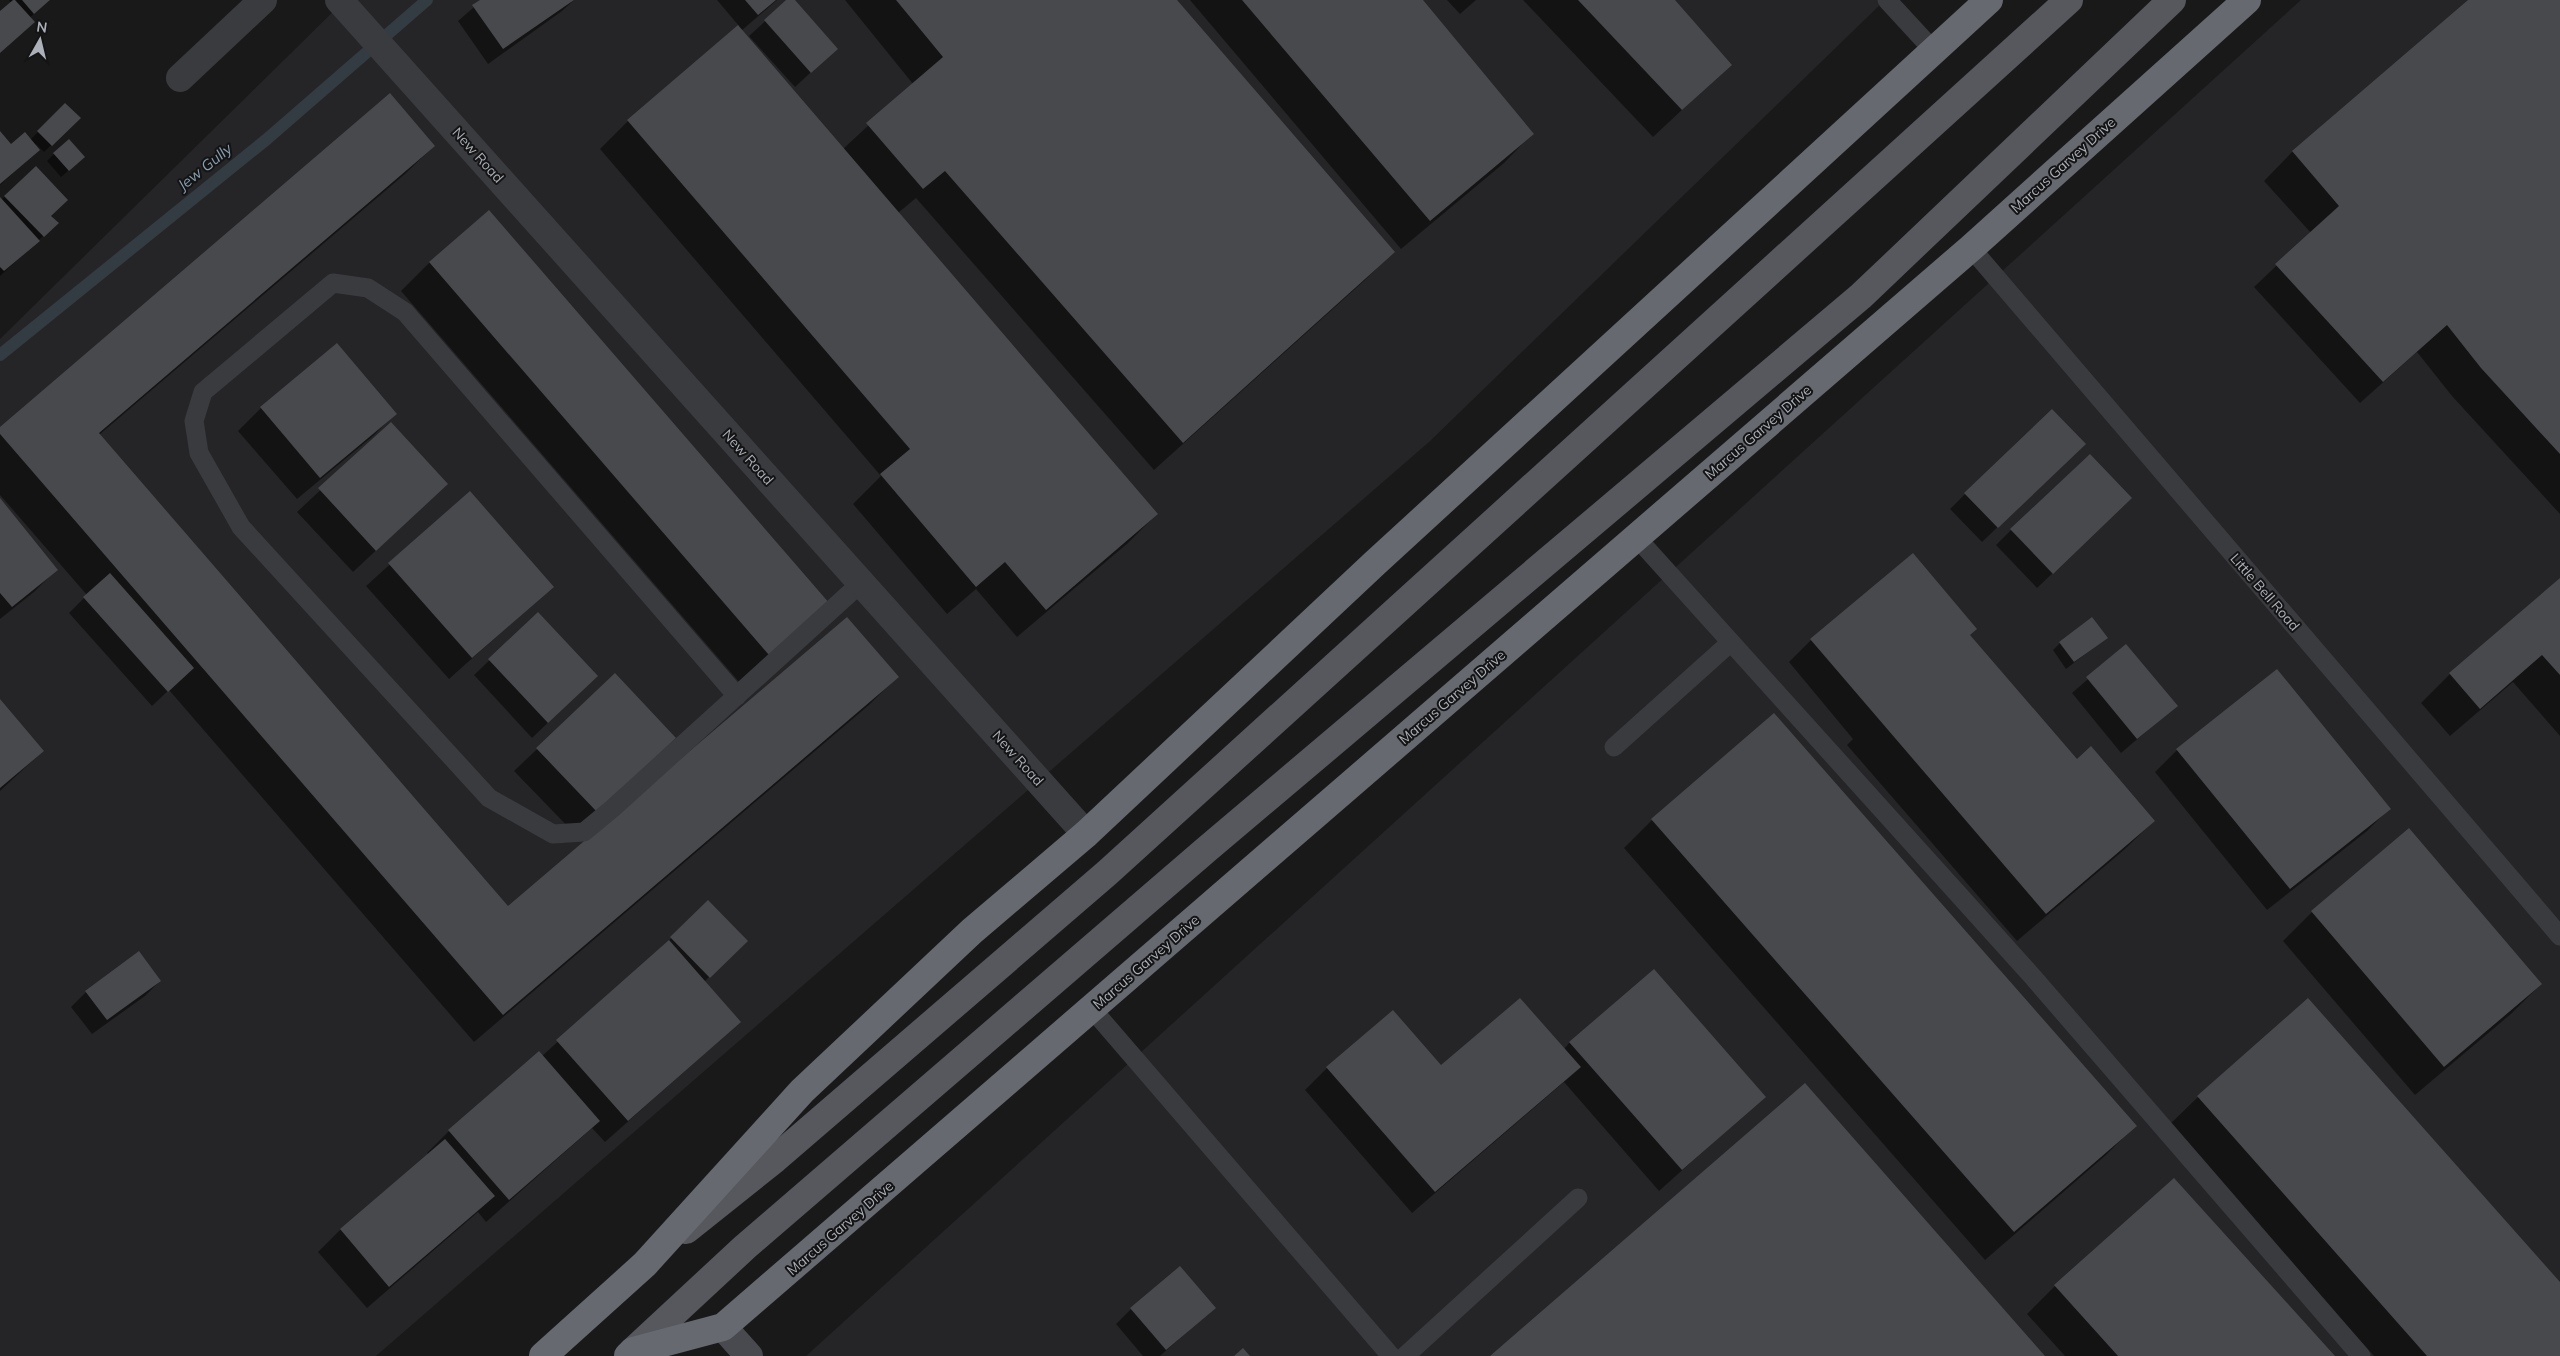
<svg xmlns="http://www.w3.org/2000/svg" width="2560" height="1356" viewBox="0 0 2560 1356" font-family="Mulish,sans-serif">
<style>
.built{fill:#252527}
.shadow{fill:#0007}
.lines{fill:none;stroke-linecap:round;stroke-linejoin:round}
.stream{stroke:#333c42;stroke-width:12}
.building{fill:#48494d}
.lane{stroke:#3a3b3f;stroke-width:19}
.street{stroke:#3a3b3f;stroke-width:28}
.secondary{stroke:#484a4f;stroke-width:28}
.primary{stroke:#56585e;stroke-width:28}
.highway{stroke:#666970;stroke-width:28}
.labels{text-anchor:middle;stroke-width:4;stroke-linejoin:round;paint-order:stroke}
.street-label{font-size:14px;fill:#acb1b9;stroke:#141415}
.water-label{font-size:15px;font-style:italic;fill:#879fb0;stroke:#141415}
</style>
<rect width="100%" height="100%" fill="#19191a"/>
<!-- built -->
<path class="built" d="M 345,0 L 1885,0 L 1429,442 L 376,1356 L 0,1356 L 0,339 Z
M 2301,0 L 2560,0 L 2560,1356 L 806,1356 Z"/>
<!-- shadow -->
<path class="shadow" d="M 9,0 L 50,0 L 29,18 L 0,53 L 0,13 L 11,3 Z
M 482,0 L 574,0 L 562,11 L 488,64 L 458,21 Z
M 717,0 L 777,0 L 741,31 L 843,149 L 913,84 L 845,0 L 1175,0 L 1393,252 L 1365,280 L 1154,470 L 916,198 L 898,213 L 1157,514 L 1128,543 L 1017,637 L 976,589 L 947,614 L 853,504 L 881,476 L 600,149 L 628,121 L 739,26 Z
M 788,0 L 794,0 L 836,49 L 795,87 L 749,36 Z
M 1190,0 L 1422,0 L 1532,134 L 1504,163 L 1401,249 Z
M 1447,0 L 1476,0 L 1460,14 Z
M 1523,0 L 1674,0 L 1730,65 L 1653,137 Z
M 2470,0 L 2560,0 L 2560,514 L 2452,396 L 2417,352 L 2360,403 L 2254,287 L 2311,233 L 2264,181 L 2292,152 Z
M 65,105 L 79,118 L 44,152 L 36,144 L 34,146 L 38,150 L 0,185 L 0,133 L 11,146 L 30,140 Z
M 434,146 L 405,174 L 99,435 L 508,908 L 897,677 L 869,705 L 474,1042 L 169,690 L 152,706 L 69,613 L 87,595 L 0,495 L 0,428 Z
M 54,154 L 76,164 L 61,177 L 47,161 Z
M 36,168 L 50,216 L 57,223 L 0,276 L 0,199 L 1,200 Z
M 489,212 L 828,604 L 740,683 L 401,291 L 429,263 Z
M 337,345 L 395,414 L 373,436 L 297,499 L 238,431 L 261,408 Z
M 391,424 L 447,484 L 353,572 L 297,512 Z
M 2069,459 L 1982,542 L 1950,509 L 1965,494 Z
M 469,493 L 552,587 L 449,679 L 366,586 Z
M 0,500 L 56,570 L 34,592 L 0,619 Z
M 2116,513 L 2037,588 L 1996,545 L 2011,530 Z
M 2560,579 L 2560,736 L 2513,682 L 2450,736 L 2421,703 L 2450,674 Z
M 538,614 L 581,691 L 532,738 L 474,675 Z
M 1969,636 L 2077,761 L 2154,821 L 2125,849 L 2017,941 L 1847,745 L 1853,739 L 1789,662 L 1811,640 Z
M 2106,638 L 2066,669 L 2053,650 L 2060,643 Z
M 2126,646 L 2176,706 L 2121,753 L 2072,693 Z
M 615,675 L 675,738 L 574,833 L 514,771 Z
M 0,701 L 43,751 L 0,791 Z
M 2177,750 L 2389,809 L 2367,831 L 2267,910 L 2155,772 Z
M 1652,820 L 2135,1126 L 2106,1155 L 1985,1260 L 1624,848 Z
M 2409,830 L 2541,984 L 2512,1013 L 2415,1095 L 2283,941 L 2312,912 Z
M 708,902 L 731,956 L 704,982 L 740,1022 L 605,1142 L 592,1128 L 486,1222 L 478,1212 L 367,1308 L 318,1252 L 340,1230 L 429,1155 L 427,1153 L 449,1131 L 542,1056 L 655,954 Z
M 160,981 L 145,996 L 92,1034 L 71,1007 L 86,992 Z
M 2308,1000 L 2560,1284 L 2560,1356 L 2374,1356 L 2169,1125 L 2198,1097 Z
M 1570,1042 L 1764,1097 L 1659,1191 L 1564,1082 L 1412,1213 L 1305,1090 L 1327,1068 L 1441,1067 L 1564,1049 Z
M 2055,1286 L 2333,1356 L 2065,1356 L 2027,1314 Z
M 1214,1308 L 1160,1356 L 1143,1356 L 1116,1324 L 1131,1309 Z"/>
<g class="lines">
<!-- stream -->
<path class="stream" d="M 0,355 L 267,139 L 427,0"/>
</g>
<!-- building -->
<path class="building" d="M 13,0 L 15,0 L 35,22 L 0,53 L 0,11 Z
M 22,0 L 50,0 L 34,14 Z
M 480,0 L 574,0 L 503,49 L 472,5 Z
M 745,0 L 776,0 L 758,15 Z
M 786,0 L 795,0 L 838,49 L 811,73 L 764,20 Z
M 896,0 L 1177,0 L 1395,252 L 1183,443 L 945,171 L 923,189 L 866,123 L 943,57 Z
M 1242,0 L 1423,0 L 1534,134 L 1430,221 Z
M 1578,0 L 1675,0 L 1732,65 L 1682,110 Z
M 2468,0 L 2560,0 L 2560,454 L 2481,368 L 2447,325 L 2383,382 L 2275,264 L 2339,206 L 2292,151 Z
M 738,25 L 1158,514 L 1046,610 L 1005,562 L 976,587 L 880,474 L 910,449 L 627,120 Z
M 390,93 L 435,146 L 99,433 L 508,906 L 847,617 L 899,677 L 503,1015 L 0,434 L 0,427 Z
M 65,103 L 81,118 L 52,146 L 37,131 Z
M 0,131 L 11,144 L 25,132 L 40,150 L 0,184 Z
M 69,139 L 85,157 L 69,171 L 53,153 Z
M 36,166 L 68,200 L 51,216 L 59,223 L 44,237 L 4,196 Z
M 0,197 L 40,241 L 4,271 L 0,267 Z
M 489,210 L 830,604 L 769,655 L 429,262 Z
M 337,343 L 397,414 L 320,478 L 260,407 Z
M 2052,409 L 2086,444 L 1998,528 L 1964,493 Z
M 391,422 L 448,484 L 376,551 L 318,488 Z
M 2090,454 L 2132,498 L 2053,574 L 2010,529 Z
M 470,491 L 554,587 L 472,658 L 388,563 Z
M 0,498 L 58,570 L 12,607 L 0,593 Z
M 1913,553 L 1977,629 L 1970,635 L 2077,759 L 2091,746 L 2155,821 L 2046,914 L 1810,639 Z
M 110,573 L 194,668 L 168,692 L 83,597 Z
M 2560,578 L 2560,675 L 2542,655 L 2480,709 L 2449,673 Z
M 538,612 L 598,676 L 548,723 L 488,659 Z
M 2092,617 L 2108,638 L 2074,662 L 2059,642 Z
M 2126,644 L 2178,706 L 2137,739 L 2086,677 Z
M 2277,669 L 2391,809 L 2290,889 L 2176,749 Z
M 615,673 L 676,738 L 597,812 L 536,748 Z
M 0,699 L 44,751 L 0,788 Z
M 1774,713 L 2137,1126 L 2014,1232 L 1651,819 Z
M 2409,828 L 2542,984 L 2444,1067 L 2311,911 Z
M 708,900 L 748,941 L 710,978 L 670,937 Z
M 669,940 L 741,1022 L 628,1121 L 556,1040 Z
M 139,951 L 161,981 L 107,1020 L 85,991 Z
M 1654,969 L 1766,1097 L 1682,1170 L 1569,1042 Z
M 1520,998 L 1581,1067 L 1435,1192 L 1326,1067 L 1393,1010 L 1441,1065 Z
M 2308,998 L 2560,1282 L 2560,1356 L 2427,1356 L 2197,1096 Z
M 539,1051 L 600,1121 L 509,1200 L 448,1130 Z
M 1805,1083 L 2045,1356 L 1490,1356 Z
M 445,1139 L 495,1196 L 389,1287 L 340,1229 Z
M 2174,1178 L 2335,1356 L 2118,1356 L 2054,1285 Z
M 1180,1266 L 1216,1308 L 1166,1350 L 1130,1308 Z
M 1243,1348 L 1250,1356 L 1234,1356 Z"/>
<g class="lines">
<!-- lane -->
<path class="lane" d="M 1887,0 L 1934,51
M 1971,248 L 2560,936
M 1637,538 L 2032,976 L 2361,1356
M 737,696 L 405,312 L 368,288 L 333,283 L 203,392 L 194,421 L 199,453 L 241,527 L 489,798 L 553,834 L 584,832 L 613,808 L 861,583
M 1614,747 L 1731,642
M 1092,1009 L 1391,1356
M 1405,1356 L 1578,1198"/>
<!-- street -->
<path class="street" d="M 339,0 L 1086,834
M 180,78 L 263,0"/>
<!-- secondary -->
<path class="secondary" d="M 723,1327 L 749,1356"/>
<!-- primary -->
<path class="primary" d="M 686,1230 L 775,1159 L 1107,873 L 2069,0
M 633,1351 L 745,1247 L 1207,849 L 1861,296 L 2172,0"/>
<!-- highway -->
<path class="highway" d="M 543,1356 L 645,1264 L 802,1091 L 972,931 L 1086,834 L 1375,563 L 1989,0
M 628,1356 L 633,1351 L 723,1327 L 1971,248 L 2247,0"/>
</g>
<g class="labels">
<!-- street labels -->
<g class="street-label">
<text transform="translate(478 155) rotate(48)" y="5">New Road</text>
<text transform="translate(2063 165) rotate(-42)" y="5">Marcus Garvey Drive</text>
<text transform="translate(1758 432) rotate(-41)" y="5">Marcus Garvey Drive</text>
<text transform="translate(748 457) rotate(48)" y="5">New Road</text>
<text transform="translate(2265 592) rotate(49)" y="5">Little Bell Road</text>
<text transform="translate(1452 697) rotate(-41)" y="5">Marcus Garvey Drive</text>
<text transform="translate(1018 758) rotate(48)" y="5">New Road</text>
<text transform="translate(1146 962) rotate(-41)" y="5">Marcus Garvey Drive</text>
<text transform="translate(840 1228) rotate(-41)" y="5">Marcus Garvey Drive</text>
</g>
<!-- water labels -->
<g class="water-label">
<text transform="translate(205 167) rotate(-39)" y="5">Jew Gully</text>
</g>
</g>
<!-- north arrow -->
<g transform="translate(40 40) rotate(8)" stroke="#141415" stroke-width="4" paint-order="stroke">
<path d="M0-4L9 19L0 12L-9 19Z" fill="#acb1b9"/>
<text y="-8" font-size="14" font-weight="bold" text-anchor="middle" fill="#acb1b9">N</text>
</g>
</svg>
